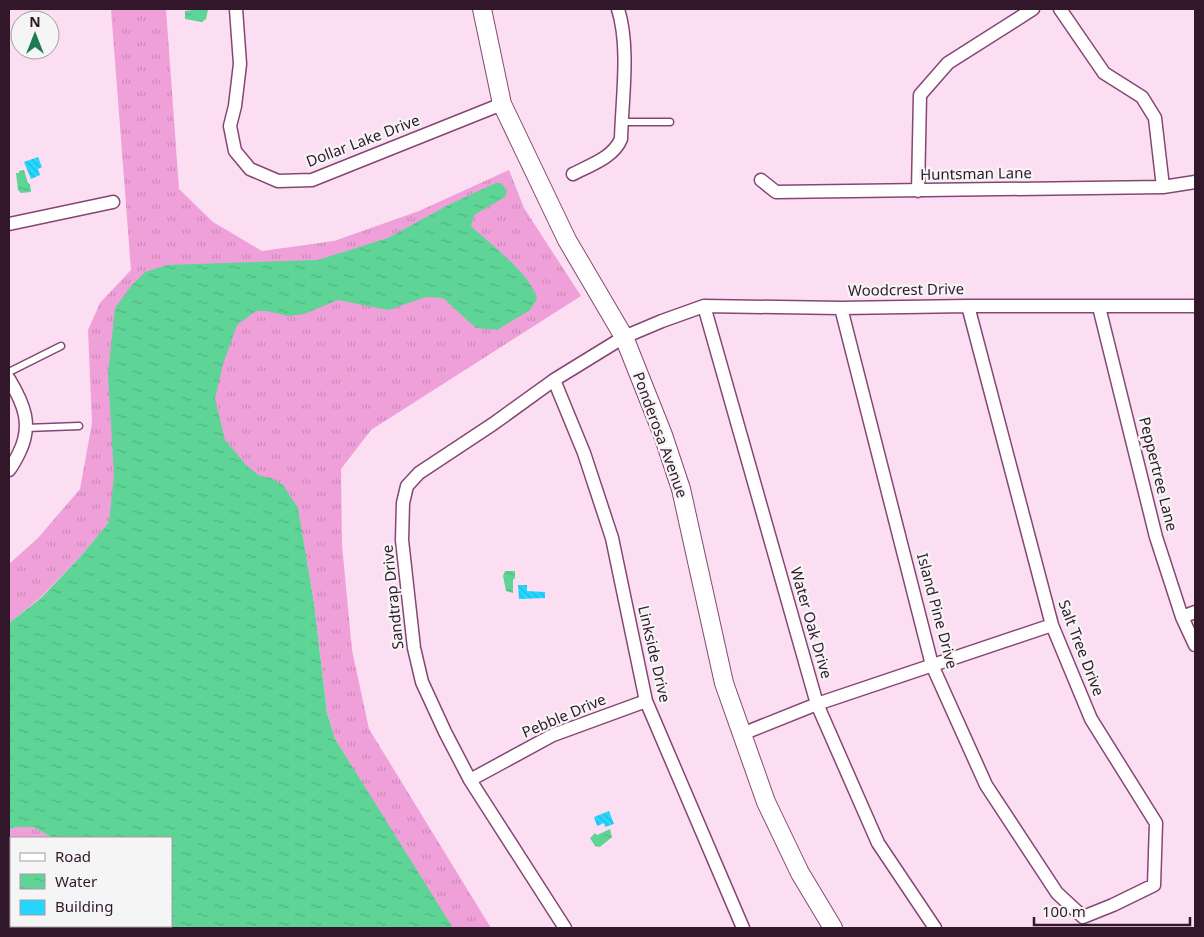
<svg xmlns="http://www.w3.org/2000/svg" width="1204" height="937" viewBox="0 0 1204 937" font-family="'Noto Sans',sans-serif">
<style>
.grass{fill:url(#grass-tufts)}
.water{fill:url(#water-ripples)}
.building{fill:url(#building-back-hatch)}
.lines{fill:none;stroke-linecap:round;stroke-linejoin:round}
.lane-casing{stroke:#864675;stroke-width:9}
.street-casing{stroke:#864675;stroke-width:15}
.secondary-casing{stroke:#864675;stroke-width:20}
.lane{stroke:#fff;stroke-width:6}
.street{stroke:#fff;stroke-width:12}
.secondary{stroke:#fff;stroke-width:18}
.labels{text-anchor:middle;stroke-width:4.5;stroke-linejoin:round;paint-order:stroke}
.street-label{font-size:15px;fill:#32172b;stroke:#f5f5f5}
</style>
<defs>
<pattern id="grass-tufts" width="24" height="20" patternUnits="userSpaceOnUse" patternTransform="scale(1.25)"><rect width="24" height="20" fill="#efa0d9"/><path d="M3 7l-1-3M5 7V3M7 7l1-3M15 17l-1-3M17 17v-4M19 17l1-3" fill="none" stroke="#cd89ba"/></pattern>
<pattern id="water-ripples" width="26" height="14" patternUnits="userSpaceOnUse" patternTransform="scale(1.25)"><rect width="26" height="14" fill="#5ed496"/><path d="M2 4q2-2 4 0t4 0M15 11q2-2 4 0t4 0" fill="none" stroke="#52b581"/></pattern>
<pattern id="building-back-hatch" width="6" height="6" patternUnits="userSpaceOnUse" patternTransform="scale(1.25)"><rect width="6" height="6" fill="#25d7fe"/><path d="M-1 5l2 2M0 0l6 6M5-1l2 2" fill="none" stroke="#22b8da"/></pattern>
</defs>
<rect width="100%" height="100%" fill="#fcdef2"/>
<!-- grass -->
<path class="grass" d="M 111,9 L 166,9 L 179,189 L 213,222 L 262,251 L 334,241 L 419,211 L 509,170 L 524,208 L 581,296 L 371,430 L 341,469 L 342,545 L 352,650 L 369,729 L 491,928 L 272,928 L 353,769 L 335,739 L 327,713 L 314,603 L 298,509 L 109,522 L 81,556 L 40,598 L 9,623 L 9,564 L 38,538 L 80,489 L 92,423 L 88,330 L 100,303 L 131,270 Z
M 17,827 L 33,827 L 53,838 L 11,838 L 11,926 L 129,926 L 129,928 L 9,928 L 9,829 Z"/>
<!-- water -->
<path class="water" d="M 200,9 L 208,10 L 206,19 L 202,22 L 185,19 L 185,11 Z
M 24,170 L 28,183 L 30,184 L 31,192 L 21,193 L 18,190 L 16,173 L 19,173 L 19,171 Z
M 496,183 L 501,183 L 507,191 L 505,197 L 474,215 L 471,226 C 490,244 531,274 537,299 L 530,310 L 497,330 L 476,328 L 443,298 L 426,297 L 388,310 L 338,300 L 304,314 L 288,316 L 266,311 L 256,311 L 237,325 L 223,364 L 215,399 L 225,440 L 248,467 L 260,476 L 271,478 L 283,485 L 298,508 L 314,603 L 327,713 L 335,739 L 453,928 L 129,928 L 129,926 L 171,926 L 171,838 L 53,838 L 33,827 L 17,827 L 9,829 L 9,623 L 41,598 L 81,556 L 109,522 L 114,475 L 108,374 L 115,308 L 132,285 L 145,272 L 167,265 L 318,260 L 388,238 L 450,204 Z
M 505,571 L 515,571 L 515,578 L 513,580 L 513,593 L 506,591 L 503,576 Z
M 610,829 L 612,837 L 600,847 L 595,846 L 590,838 L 595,833 L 597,835 Z"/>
<!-- building -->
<path class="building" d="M 38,157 L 42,167 L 38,169 L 40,175 L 31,179 L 24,162 Z
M 518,585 L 527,585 L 527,591 L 545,592 L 545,598 L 519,599 Z
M 609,811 L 614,824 L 605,827 L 604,823 L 597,826 L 594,817 Z"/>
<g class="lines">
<defs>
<path id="lane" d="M 621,122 L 670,122
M 9,372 L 61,346
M 26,428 L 79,426"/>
<path id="street" d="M 236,9 L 240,64 L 235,106 L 230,126 L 235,151 L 250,169 L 278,181 L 312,180 L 502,104
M 1060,9 L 1104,73 L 1142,97 L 1155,118 L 1163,187
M 573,174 C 590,165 613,158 621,139 C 622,99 630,47 618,9
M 761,180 L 776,192 L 1163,187 L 1195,182
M 918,191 L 920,95 L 948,63 L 1033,9
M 9,224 L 113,202
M 704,306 L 817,704 L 878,843 L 935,928
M 1099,307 L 1156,537 L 1182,617 L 1195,645
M 841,308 L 932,665 L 986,785 L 1057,893 L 1083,917 L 1113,905 L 1154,885 L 1156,823 L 1091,719 L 1052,625 L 968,306
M 9,379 C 24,404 33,425 19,453 C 16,459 13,465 9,470
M 554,380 L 584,453 L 612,538 L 646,701 L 743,928
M 1182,617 L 1195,612
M 742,734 L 817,704 L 1052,625
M 470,780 L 553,735 L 646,701
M 565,928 L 470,780 L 445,732 L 422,682 L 414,648 L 402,540 L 403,503 L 407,486 L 419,473 L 493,424 L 554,380 L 624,337 L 662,321 L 704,306 L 841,308 L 968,306 L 1195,306"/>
<path id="secondary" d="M 482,9 L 502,104 L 567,240 L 624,337 L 663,435 L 681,489 L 724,683 L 766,802 L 800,873 L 833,928"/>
</defs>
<!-- lane casing -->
<use href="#lane" class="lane-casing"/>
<!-- street casing -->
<use href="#street" class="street-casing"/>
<!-- secondary casing -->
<use href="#secondary" class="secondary-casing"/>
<!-- lane -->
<use href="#lane" class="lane"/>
<!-- street -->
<use href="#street" class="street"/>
<!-- secondary -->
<use href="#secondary" class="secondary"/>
</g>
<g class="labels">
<!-- street labels -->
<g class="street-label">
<text transform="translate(363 141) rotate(-21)" y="5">Dollar Lake Drive</text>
<text transform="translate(976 174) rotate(-1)" y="5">Huntsman Lane</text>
<text transform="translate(906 290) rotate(-1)" y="5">Woodcrest Drive</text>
<text transform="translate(660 435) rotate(70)" y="5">Ponderosa Avenue</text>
<text transform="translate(1158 474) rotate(76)" y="5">Peppertree Lane</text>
<text transform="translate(393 597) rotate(-96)" y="5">Sandtrap Drive</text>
<text transform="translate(937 611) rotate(75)" y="5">Island Pine Drive</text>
<text transform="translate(811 623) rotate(74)" y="5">Water Oak Drive</text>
<text transform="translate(1081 648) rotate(69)" y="5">Salt Tree Drive</text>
<text transform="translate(654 654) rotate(77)" y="5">Linkside Drive</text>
<text transform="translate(564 716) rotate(-23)" y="5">Pebble Drive</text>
</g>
</g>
<!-- border -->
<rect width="1204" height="937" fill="none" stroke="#32172b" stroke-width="20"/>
<!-- legend -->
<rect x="10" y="837" width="162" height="90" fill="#f5f5f5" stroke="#a79ca4"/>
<rect x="20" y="853" width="25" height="8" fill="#ffffff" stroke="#a79ca4"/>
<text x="55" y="862" font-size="15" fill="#32172b">Road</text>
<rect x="20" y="874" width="25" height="15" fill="url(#water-ripples)" stroke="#a79ca4"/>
<text x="55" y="887" font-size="15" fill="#32172b">Water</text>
<rect x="20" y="900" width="25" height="15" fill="#25d7fe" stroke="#a79ca4"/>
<text x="55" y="912" font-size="15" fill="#32172b">Building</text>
<!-- north arrow -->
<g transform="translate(35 35)"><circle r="24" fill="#f5f5f5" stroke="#a79ca4"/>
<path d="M0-4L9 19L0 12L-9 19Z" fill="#207a4f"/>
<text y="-8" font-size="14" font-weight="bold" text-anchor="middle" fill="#32172b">N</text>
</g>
<!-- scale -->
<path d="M1034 917v8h156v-8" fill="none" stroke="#32172b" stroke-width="2.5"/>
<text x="1042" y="917" font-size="15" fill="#32172b" stroke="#f5f5f5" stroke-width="4" paint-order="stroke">100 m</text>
</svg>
